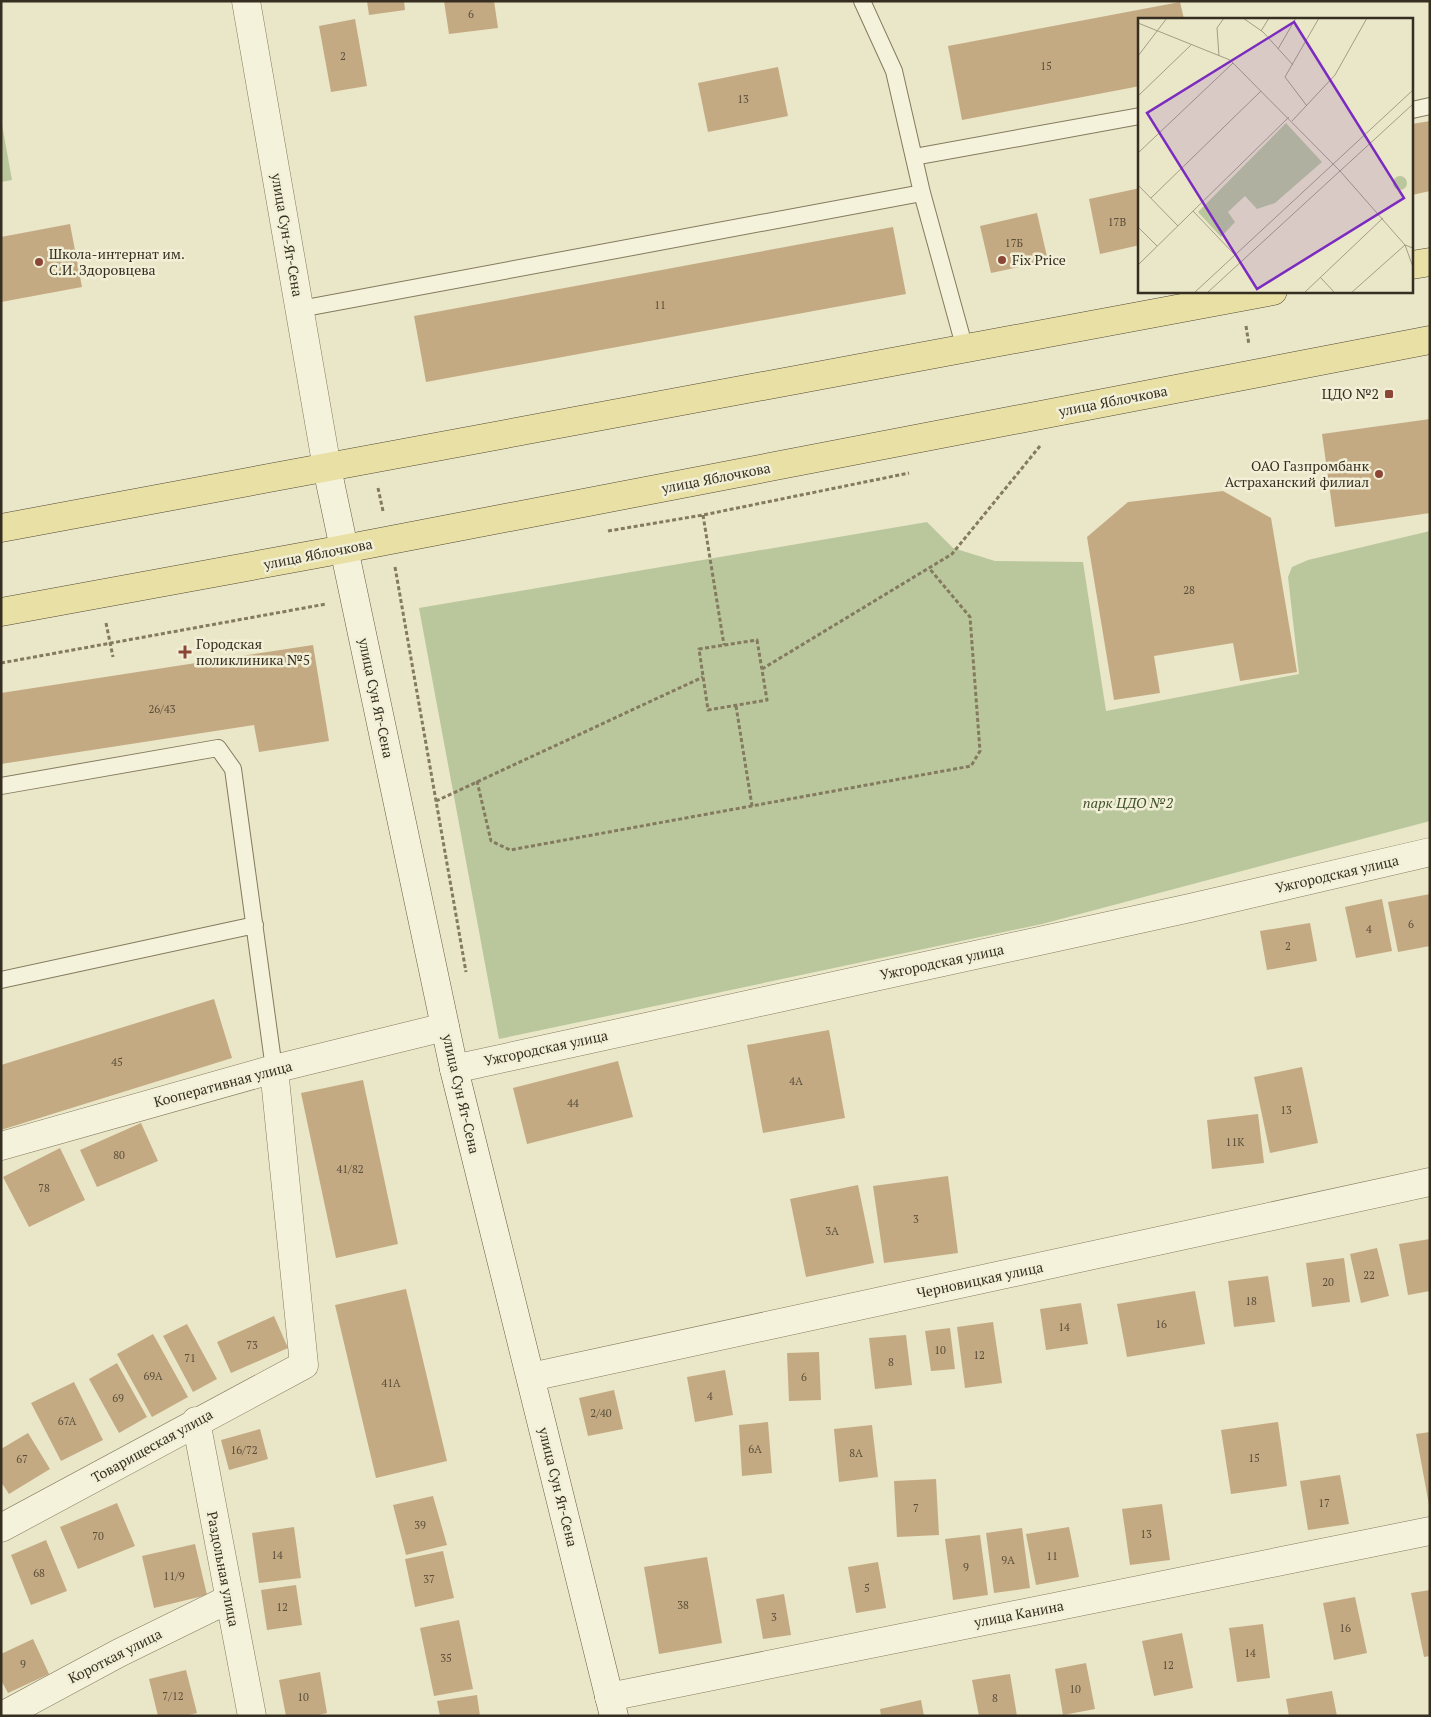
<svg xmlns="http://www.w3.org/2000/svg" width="1431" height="1717" viewBox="0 0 1431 1717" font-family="'PT Serif',serif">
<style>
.green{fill:#bac79d}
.building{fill:#c4aa83}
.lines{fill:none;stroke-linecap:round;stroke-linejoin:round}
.service-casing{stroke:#847a5f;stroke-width:18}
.minor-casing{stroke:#847a5f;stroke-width:29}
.secondary-casing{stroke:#665b42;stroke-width:29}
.primary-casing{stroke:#524733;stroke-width:29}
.path{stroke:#847a5f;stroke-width:3;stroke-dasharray:4 2.5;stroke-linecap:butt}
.service{stroke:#f5f2db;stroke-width:16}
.minor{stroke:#f5f2db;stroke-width:28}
.secondary{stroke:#f5f2db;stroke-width:28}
.primary{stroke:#e8e0a5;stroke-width:28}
.poi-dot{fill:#8c4636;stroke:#f2efd7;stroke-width:2}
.labels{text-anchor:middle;stroke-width:5;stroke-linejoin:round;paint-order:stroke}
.number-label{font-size:11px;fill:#5a4e3a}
.street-label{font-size:14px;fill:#362f21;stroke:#f2efd7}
.poi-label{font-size:14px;fill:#362f21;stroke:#f2efd7;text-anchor:start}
.park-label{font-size:14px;font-style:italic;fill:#3f502a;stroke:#f2efd7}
.inset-road{fill:none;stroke:#a29d85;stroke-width:1}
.view{fill:#7b2cbf;fill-opacity:0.15;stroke:#7b2cbf;stroke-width:2.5}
.inset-edge{fill:none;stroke:#362f21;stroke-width:2.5}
</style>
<rect width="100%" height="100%" fill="#eae6c8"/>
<!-- green -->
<path class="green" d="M 1,119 L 12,180 L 1,182 Z
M 927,522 L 953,548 L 995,561 L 1083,562 L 1106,711 L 1299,674 L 1288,577 L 1292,567 L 1308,560 L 1430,531 L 1430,821 L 1042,924 L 499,1039 L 419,608 Z"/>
<!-- building -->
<path class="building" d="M 367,1 L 404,1 L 405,10 L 369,15 Z
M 444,1 L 494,1 L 498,28 L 449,34 Z
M 1180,2 L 1184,19 L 1140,19 L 1140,86 L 962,120 L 948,46 Z
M 355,19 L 367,86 L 331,92 L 319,26 Z
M 778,67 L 788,116 L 708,132 L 698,83 Z
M 1430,121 L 1430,191 L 1412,195 L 1412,124 Z
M 1140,188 L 1140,245 L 1100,254 L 1089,199 Z
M 1037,213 L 1048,261 L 991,273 L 980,226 Z
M 70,224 L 82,287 L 1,302 L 1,237 Z
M 893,227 L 906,294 L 426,382 L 414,316 Z
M 1430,419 L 1430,513 L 1335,527 L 1322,434 Z
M 1223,491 L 1271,518 L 1297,672 L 1240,681 L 1233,643 L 1154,656 L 1160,693 L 1114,700 L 1087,537 L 1128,502 Z
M 313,645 L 329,741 L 259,752 L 254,725 L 1,764 L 1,693 Z
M 1430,894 L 1430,946 L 1398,952 L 1388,902 Z
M 1382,899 L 1392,951 L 1356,958 L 1345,907 Z
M 1310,923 L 1317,961 L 1267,970 L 1260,931 Z
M 214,999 L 232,1058 L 1,1130 L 1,1065 Z
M 829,1030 L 845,1118 L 763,1133 L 747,1045 Z
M 618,1061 L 633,1117 L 527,1144 L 513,1088 Z
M 1302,1067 L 1318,1143 L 1270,1153 L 1254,1077 Z
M 363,1080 L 398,1244 L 336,1258 L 301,1093 Z
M 1258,1114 L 1264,1163 L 1212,1169 L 1207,1120 Z
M 141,1123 L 158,1161 L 97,1187 L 80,1150 Z
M 60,1148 L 85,1200 L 29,1227 L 3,1177 Z
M 948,1176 L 958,1253 L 884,1263 L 873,1186 Z
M 858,1185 L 874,1263 L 806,1277 L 790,1199 Z
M 1430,1239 L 1430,1291 L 1408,1295 L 1399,1244 Z
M 1377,1248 L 1389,1296 L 1361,1303 L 1350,1254 Z
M 1344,1258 L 1350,1302 L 1312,1307 L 1306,1263 Z
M 1268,1276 L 1275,1322 L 1234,1327 L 1228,1281 Z
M 406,1289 L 447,1461 L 376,1478 L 335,1305 Z
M 1195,1291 L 1205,1344 L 1127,1357 L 1117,1304 Z
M 1081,1303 L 1088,1344 L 1046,1350 L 1040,1309 Z
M 274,1316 L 288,1348 L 231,1373 L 217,1342 Z
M 993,1322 L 1002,1383 L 965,1388 L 957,1327 Z
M 187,1324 L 217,1379 L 193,1392 L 163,1336 Z
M 950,1328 L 955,1369 L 931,1371 L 925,1331 Z
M 153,1334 L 188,1397 L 152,1417 L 117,1354 Z
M 906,1335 L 912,1385 L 875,1389 L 869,1338 Z
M 819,1352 L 821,1400 L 789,1401 L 787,1353 Z
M 117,1363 L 147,1417 L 119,1433 L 89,1379 Z
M 725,1370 L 733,1415 L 695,1422 L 687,1377 Z
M 74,1382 L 103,1440 L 61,1461 L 31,1403 Z
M 614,1390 L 623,1429 L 588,1436 L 579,1398 Z
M 768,1422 L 772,1473 L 742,1476 L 739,1425 Z
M 1278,1422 L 1287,1486 L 1231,1494 L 1221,1430 Z
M 872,1425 L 878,1477 L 839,1482 L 834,1429 Z
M 260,1429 L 268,1459 L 229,1470 L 221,1440 Z
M 1430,1432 L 1430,1505 L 1429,1505 L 1416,1434 Z
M 28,1433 L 50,1469 L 9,1494 L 1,1482 L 1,1449 Z
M 1340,1475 L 1349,1524 L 1308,1530 L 1300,1481 Z
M 936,1479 L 939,1535 L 897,1537 L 894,1481 Z
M 433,1496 L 447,1545 L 406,1555 L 393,1505 Z
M 117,1503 L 135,1546 L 78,1569 L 60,1527 Z
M 1162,1504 L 1170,1560 L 1130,1565 L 1122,1509 Z
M 294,1527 L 301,1578 L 259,1583 L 252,1533 Z
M 1069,1527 L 1079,1577 L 1036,1585 L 1026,1534 Z
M 1022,1528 L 1030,1588 L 994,1593 L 986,1533 Z
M 980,1535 L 988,1595 L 953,1600 L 945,1539 Z
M 46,1540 L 67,1591 L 31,1605 L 11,1555 Z
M 195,1544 L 207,1595 L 154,1608 L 142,1556 Z
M 443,1551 L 454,1598 L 415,1607 L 405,1559 Z
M 707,1557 L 722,1643 L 659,1654 L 644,1567 Z
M 878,1562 L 886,1608 L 856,1613 L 848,1567 Z
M 296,1585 L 302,1625 L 267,1630 L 261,1590 Z
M 1430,1590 L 1430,1656 L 1424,1657 L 1411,1593 Z
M 784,1594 L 791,1635 L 763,1639 L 756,1599 Z
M 1355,1597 L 1367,1653 L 1334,1660 L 1323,1603 Z
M 459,1620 L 473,1689 L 434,1696 L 420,1628 Z
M 1263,1624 L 1270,1678 L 1237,1682 L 1229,1628 Z
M 1182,1633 L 1193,1688 L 1154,1696 L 1142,1641 Z
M 33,1639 L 49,1674 L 8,1693 L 1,1680 L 1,1654 Z
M 1086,1663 L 1095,1709 L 1063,1715 L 1055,1669 Z
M 186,1670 L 197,1713 L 185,1716 L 158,1716 L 149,1679 Z
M 320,1672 L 327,1713 L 314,1716 L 286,1716 L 279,1680 Z
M 1010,1674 L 1017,1716 L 979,1716 L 972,1680 Z
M 1332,1691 L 1337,1716 L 1289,1716 L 1286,1699 Z
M 477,1695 L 480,1716 L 440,1716 L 437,1701 Z
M 921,1700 L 924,1716 L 881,1716 L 880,1709 Z"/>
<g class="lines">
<defs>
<path id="service" d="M 862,1 L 894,71 L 922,193 L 965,349
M 1412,110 L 1430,106
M 914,157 L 1140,116
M 300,309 L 922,193
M 1,786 L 218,748 L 233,769 L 274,1069
M 1,980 L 255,925"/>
<path id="minor" d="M 246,1 L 327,468
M 454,1069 L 1190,908 L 1430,852
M 1,1146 L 274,1069 L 445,1027
M 531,1377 L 1430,1182
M 196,1421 L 252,1716
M 1,1528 L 304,1365 L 274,1069
M 609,1697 L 1430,1531
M 2,1716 L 119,1653 L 229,1599"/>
<path id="secondary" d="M 327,468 L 454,1069 L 614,1716"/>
<path id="primary" d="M 1412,265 L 1430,262
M 1,528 L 1273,291
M 1,612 L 344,549 L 1430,340"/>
</defs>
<!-- service casing -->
<use href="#service" class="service-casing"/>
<!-- minor casing -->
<use href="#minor" class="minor-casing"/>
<!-- secondary casing -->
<use href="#secondary" class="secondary-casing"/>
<!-- primary casing -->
<use href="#primary" class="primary-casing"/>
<!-- path -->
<path class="path" d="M 1246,326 L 1249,345
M 378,488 L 383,511
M 703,515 L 724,645
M 608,531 L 703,515 L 909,473
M 395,567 L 466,972
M 106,623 L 113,657
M 757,640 L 767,700 L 708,710 L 699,649 Z
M 1,663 L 326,604
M 762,669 L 952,554 L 1040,446
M 736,706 L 752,806
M 477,781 L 491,841 L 510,850 L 971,766 L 980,751 L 970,617 L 929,568
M 436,801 L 703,677"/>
<!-- service -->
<use href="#service" class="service"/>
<!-- minor -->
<use href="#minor" class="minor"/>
<!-- secondary -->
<use href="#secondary" class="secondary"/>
<!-- primary -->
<use href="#primary" class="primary"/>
</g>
<!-- markers -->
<g class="poi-dot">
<circle cx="1002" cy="260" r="5"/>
<circle cx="39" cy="262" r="5"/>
<rect x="1384" y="389" width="10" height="10" rx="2.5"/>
<circle cx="1379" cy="474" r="5"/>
<path d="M182.5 644.5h5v5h5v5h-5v5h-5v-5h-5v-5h5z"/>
</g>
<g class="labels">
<!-- number labels -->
<g class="number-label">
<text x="471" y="18">6</text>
<text x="343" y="60">2</text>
<text x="1046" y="70">15</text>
<text x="743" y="103">13</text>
<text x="1117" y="226">17В</text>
<text x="1014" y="247">17Б</text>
<text x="660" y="309">11</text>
<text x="1189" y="594">28</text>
<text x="162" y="713">26/43</text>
<text x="1411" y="928">6</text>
<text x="1369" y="933">4</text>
<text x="1288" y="950">2</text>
<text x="117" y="1066">45</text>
<text x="796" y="1085">4А</text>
<text x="573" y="1107">44</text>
<text x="1286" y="1114">13</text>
<text x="1235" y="1146">11К</text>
<text x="119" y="1159">80</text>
<text x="350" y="1173">41/82</text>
<text x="44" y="1192">78</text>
<text x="916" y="1223">3</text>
<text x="832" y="1235">3А</text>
<text x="1369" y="1279">22</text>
<text x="1328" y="1286">20</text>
<text x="1251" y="1305">18</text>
<text x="1161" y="1328">16</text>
<text x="1064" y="1331">14</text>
<text x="252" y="1349">73</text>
<text x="940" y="1354">10</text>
<text x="979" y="1359">12</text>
<text x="190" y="1362">71</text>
<text x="891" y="1366">8</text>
<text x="153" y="1380">69А</text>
<text x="804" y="1381">6</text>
<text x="391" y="1387">41А</text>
<text x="710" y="1400">4</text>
<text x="118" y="1402">69</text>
<text x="601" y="1417">2/40</text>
<text x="67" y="1425">67А</text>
<text x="755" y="1453">6А</text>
<text x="244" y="1454">16/72</text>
<text x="856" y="1457">8А</text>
<text x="1254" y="1462">15</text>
<text x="22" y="1463">67</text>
<text x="1324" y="1507">17</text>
<text x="916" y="1512">7</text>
<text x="420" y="1529">39</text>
<text x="1146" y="1538">13</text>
<text x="98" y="1540">70</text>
<text x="277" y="1559">14</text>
<text x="1052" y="1560">11</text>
<text x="1008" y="1564">9А</text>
<text x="966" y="1571">9</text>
<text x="39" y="1577">68</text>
<text x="174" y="1580">11/9</text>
<text x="429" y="1583">37</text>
<text x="867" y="1592">5</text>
<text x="683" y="1609">38</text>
<text x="282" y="1611">12</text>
<text x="774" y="1621">3</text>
<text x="1345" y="1632">16</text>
<text x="1250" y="1657">14</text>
<text x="446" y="1662">35</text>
<text x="23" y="1668">9</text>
<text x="1168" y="1669">12</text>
<text x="1075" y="1693">10</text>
<text x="173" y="1700">7/12</text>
<text x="303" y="1701">10</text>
<text x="995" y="1702">8</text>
</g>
<!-- street labels -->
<g class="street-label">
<text transform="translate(287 235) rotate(80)" y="5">улица Сун-Ят-Сена</text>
<text transform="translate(1113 401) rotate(-11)" y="5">улица Яблочкова</text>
<text transform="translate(716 478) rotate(-11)" y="5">улица Яблочкова</text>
<text transform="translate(318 554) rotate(-11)" y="5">улица Яблочкова</text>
<text transform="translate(376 698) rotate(78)" y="5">улица Сун Ят-Сена</text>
<text transform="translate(1337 874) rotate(-13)" y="5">Ужгородская улица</text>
<text transform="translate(942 962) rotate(-12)" y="5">Ужгородская улица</text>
<text transform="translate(546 1048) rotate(-12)" y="5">Ужгородская улица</text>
<text transform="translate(223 1084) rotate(-15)" y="5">Кооперативная улица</text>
<text transform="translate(461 1094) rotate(77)" y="5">улица Сун Ят-Сена</text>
<text transform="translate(980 1280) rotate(-12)" y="5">Черновицкая улица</text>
<text transform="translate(152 1446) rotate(-29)" y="5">Товарищеская улица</text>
<text transform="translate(558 1487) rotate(76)" y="5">улица Сун Ят-Сена</text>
<text transform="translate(223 1569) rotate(79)" y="5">Раздольная улица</text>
<text transform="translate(1019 1614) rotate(-11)" y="5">улица Канина</text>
<text transform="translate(115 1656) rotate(-27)" y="5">Короткая улица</text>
</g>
<!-- poi labels -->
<g class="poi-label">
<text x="49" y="259">Школа-интернат им.<tspan x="49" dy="16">С.И. Здоровцева</tspan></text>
<text x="1012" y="265">Fix Price</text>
<text x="1379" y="399" text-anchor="end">ЦДО №2</text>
<text x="1369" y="471" text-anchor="end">ОАО Газпромбанк<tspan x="1369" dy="16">Астраханский филиал</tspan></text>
<text x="196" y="649">Городская<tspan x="196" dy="16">поликлиника №5</tspan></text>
</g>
<!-- park labels -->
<g class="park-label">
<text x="1128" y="808">парк ЦДО №2</text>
</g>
</g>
<!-- overview -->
<g transform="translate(1138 18)">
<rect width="275" height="275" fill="#eae6c8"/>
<path d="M 148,105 L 184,144 L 137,185 L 119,191 L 107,178 L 90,194 L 97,204 L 83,219 L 60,194 ZM255 165a7 7 0 1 1 14 0a7 7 0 1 1-14 0Z" fill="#bac79d"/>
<path class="inset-road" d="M 105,0 L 125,14 L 155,47M 0,5 L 92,42 L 202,153M 123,13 L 131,0M 140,31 L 158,0M 0,38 L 29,0M 81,38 L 79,10 L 86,0M 0,78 L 53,27M 169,88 L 147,59 L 181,0M 154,103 L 197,57 L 229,0M 0,135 L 95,45M 202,153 L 267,227 L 275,249M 0,167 L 40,208M 13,180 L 123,73M 55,193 L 97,237M 0,209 L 19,228M 0,247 L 151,99M 182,259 L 197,275M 56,275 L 275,72M 69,275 L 275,86M 166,275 L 245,200M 213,275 L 267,227 L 275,230"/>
<path class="view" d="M 156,4 L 266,180 L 119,271 L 9,95 Z"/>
<rect width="275" height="275" class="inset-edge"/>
</g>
<!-- border -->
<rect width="1431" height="1717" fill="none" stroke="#362f21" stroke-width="5"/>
</svg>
